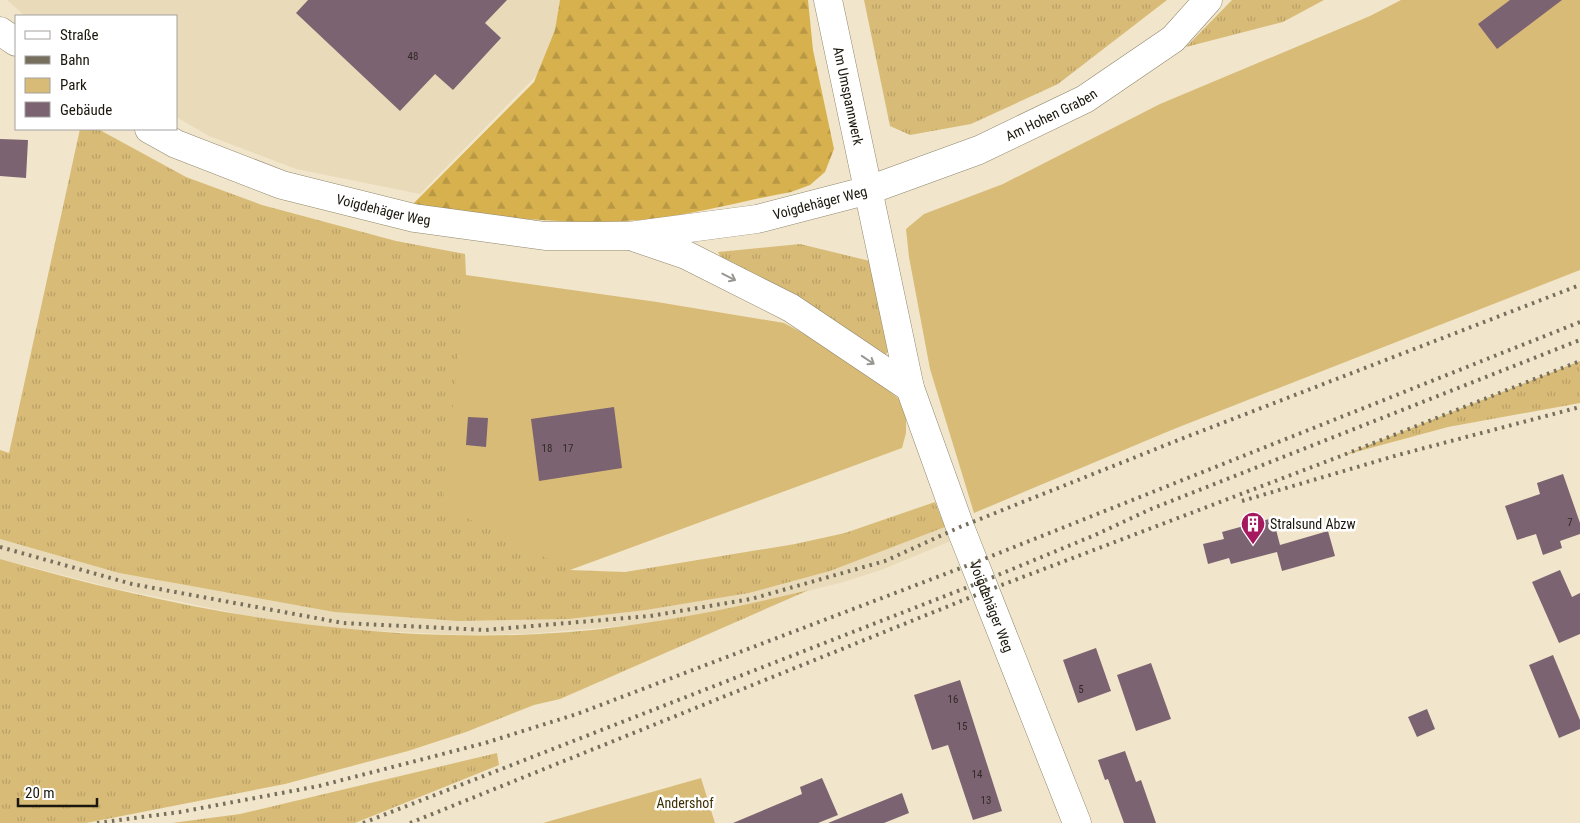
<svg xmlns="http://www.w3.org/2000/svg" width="1580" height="823" viewBox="0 0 1580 823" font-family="'Roboto Condensed',sans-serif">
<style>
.built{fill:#e9dbb9}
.grass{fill:url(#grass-tufts)}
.forest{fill:url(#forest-firs)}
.green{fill:#d8bb77}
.building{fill:#7b6371}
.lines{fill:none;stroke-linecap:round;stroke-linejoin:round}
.minor-casing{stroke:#90866d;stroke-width:29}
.minor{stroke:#fff;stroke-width:28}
.rail{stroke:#766f5d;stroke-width:4;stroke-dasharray:2.5 5;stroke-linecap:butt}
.oneway{stroke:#989792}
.labels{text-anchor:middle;stroke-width:5;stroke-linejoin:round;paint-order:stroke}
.number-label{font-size:11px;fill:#332a26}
.street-label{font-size:14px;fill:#1b170d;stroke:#fff}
.poi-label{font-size:14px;fill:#1b170d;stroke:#fff;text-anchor:start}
.park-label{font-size:14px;fill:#3d2e02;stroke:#fff}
</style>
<defs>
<pattern id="grass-tufts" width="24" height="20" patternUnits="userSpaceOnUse" patternTransform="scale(1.25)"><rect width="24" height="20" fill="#d8bb77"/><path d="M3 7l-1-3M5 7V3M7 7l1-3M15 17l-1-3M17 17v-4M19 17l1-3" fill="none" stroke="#b9a066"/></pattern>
<pattern id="forest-firs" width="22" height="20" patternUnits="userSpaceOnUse" patternTransform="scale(1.25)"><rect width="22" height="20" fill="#d8b14f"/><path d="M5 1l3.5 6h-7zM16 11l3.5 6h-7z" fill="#b99844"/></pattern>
</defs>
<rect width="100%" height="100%" fill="#f1e6cb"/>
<!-- built -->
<path class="built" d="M 7,0 L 611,0 L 420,194 L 296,169 L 209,136 L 176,117 L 176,16 L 25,16 Z
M 945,527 L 951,541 L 881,570 L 840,583 L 749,605 L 645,624 L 528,634 L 466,635 L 332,629 L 249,616 L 113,588 L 0,559 L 0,539 L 119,573 L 334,612 L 528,619 L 569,619 L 646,610 L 749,593 L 830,571 Z"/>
<!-- grass -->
<path class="grass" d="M 864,0 L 1167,0 L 1058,84 L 971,124 L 910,135 L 890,126 Z
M 1232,0 L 1324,0 L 1283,22 L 1186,47 Z
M 80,129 L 98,129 L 186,177 L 262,205 L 396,241 L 465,254 L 466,275 L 570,570 L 625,572 L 795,544 L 845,533 L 935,502 L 945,527 L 830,571 L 749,593 L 646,610 L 569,619 L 458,621 L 334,612 L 119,573 L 0,539 L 0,450 L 9,453 Z
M 800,244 L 870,261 L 889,350 L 884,357 L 721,258 L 718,252 Z
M 1580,361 L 1580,403 L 1448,427 L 1341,456 Z
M 0,559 C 184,612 378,647 570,632 C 651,625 730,609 809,590 L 560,699 L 534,705 L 466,732 L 408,751 L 285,784 L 86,823 L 0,823 Z
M 497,753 L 499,765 L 355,823 L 172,823 L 240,814 Z"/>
<!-- forest -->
<path class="forest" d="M 560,0 L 808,0 L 813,50 L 834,149 L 825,172 L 810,185 L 791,192 C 747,200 696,214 653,219 C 575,226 499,218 422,207 L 414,203 L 534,82 L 555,30 Z"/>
<!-- green -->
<path class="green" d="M 1401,0 L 1580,0 L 1580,270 L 1174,429 L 974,513 L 930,369 L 909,257 L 906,229 L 924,214 L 1003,184 L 1160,104 L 1370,16 Z
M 466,275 L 657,302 L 784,323 L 844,355 L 899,399 L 906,413 L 906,433 L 902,448 L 570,570 L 443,506 Z
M 701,778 L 715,823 L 543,823 Z"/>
<!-- building -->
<path class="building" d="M 308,0 L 507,0 L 485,23 L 501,38 L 453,90 L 435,74 L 400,111 L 296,13 Z
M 1510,0 L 1562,0 L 1497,49 L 1478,24 Z
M 0,139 L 28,140 L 26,178 L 0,176 Z
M 614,407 L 622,468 L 539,481 L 531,419 Z
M 468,417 L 488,418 L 486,447 L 466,445 Z
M 1563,474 L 1580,523 L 1580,534 L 1560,541 L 1562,548 L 1543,555 L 1536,534 L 1517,540 L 1505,506 L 1540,494 L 1537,483 Z
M 1273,518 L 1280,545 L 1328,531 L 1335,556 L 1282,571 L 1277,552 L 1231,564 L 1229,558 L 1208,564 L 1203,544 L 1224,539 L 1222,532 Z
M 1560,570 L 1572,597 L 1580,593 L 1580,634 L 1559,643 L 1532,582 Z
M 1096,648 L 1111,691 L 1078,703 L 1063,660 Z
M 1553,655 L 1580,720 L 1580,729 L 1559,738 L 1529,665 Z
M 1151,663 L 1171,719 L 1136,731 L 1117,675 Z
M 960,680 L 1002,811 L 973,820 L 948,745 L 932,750 L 914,695 Z
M 1427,709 L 1435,729 L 1417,737 L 1408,717 Z
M 1125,751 L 1136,782 L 1141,780 L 1156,823 L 1124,823 L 1108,779 L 1105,780 L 1098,760 Z
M 822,778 L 838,815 L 818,823 L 733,823 L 802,794 L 800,787 Z
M 902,793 L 909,813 L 884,823 L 828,823 Z"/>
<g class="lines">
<defs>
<g id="minor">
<path id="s1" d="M 828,0 L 910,388 L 960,527 L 1077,823"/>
<path d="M 0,31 L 16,42"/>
<path id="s2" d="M 149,129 L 176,144 L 282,185 L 414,218 L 545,236 L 629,236 L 757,219 L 869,190 L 979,150 L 1085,99 L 1173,39 L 1208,0"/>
<path d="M 636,238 L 686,255 L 791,308 L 910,388"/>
</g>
</defs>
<!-- minor casing -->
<use href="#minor" class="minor-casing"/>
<!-- minor -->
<use href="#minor" class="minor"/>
<!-- rail -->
<path class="rail" d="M 1242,501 L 1398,455 L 1580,407
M 0,547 L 132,584 L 343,623 L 485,630 L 650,616 L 751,599 L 885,561 L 960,527 L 1181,439 L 1580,285
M 97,823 L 180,812 L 319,786 L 485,743 L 577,714 L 974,563 L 1580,322
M 363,823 L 981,582 L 1095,535 L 1151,509 L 1580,340
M 410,823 L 986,591 L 1341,456 L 1580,361"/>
</g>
<!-- one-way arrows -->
<defs><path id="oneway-shaft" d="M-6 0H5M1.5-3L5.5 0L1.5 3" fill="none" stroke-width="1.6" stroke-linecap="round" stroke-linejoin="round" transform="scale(1.25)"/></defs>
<g class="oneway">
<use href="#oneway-shaft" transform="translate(729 277) rotate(27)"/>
<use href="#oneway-shaft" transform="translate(868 360) rotate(34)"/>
</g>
<!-- icons -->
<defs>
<symbol id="building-pin" viewBox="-11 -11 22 30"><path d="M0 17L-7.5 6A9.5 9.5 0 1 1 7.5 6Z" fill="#a5195f" stroke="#fff"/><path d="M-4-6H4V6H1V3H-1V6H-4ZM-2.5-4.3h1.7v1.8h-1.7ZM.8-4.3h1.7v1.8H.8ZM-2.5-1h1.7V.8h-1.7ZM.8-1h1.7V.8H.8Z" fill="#fff"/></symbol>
</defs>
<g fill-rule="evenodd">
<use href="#building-pin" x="1239" y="510" width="28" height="38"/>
</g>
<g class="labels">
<!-- number labels -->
<g class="number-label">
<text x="413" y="60">48</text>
<text x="547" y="452">18</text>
<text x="568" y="452">17</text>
<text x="1570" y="526">7</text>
<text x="1081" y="693">5</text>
<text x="953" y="703">16</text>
<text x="962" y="730">15</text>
<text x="977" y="778">14</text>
<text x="986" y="804">13</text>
</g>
<!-- street labels -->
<g class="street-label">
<text dy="5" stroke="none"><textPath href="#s1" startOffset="98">Am Umspannwerk</textPath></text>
<text dy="5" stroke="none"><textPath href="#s2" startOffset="939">Am Hohen Graben</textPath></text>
<text dy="5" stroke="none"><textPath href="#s2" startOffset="691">Voigdehäger Weg</textPath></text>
<text dy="5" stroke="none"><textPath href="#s2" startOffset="249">Voigdehäger Weg</textPath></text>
<text dy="5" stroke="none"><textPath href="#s1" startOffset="630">Voigdehäger Weg</textPath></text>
</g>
<!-- poi labels -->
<g class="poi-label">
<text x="1270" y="529">Stralsund Abzw</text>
</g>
<!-- park labels -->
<g class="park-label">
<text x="685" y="808">Andershof</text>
</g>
</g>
<!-- legend -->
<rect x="15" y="15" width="162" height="115" fill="#ffffff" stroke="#a4a29e"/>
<rect x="25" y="31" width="25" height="8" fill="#ffffff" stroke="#a4a29e"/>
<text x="60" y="40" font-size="15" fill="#1b170d">Straße</text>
<rect x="25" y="56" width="25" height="8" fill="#766f5d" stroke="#a4a29e"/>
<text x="60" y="65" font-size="15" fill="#1b170d">Bahn</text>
<rect x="25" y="78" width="25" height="15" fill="#d8bb77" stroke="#a4a29e"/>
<text x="60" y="90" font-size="15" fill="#1b170d">Park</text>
<rect x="25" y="102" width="25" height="15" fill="#7b6371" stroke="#a4a29e"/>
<text x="60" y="115" font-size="15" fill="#1b170d">Gebäude</text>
<!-- scale -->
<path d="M18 798v8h79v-8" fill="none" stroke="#1b170d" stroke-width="2.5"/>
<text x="25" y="798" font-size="15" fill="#1b170d" stroke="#ffffff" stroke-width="4" paint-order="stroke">20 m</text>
</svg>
